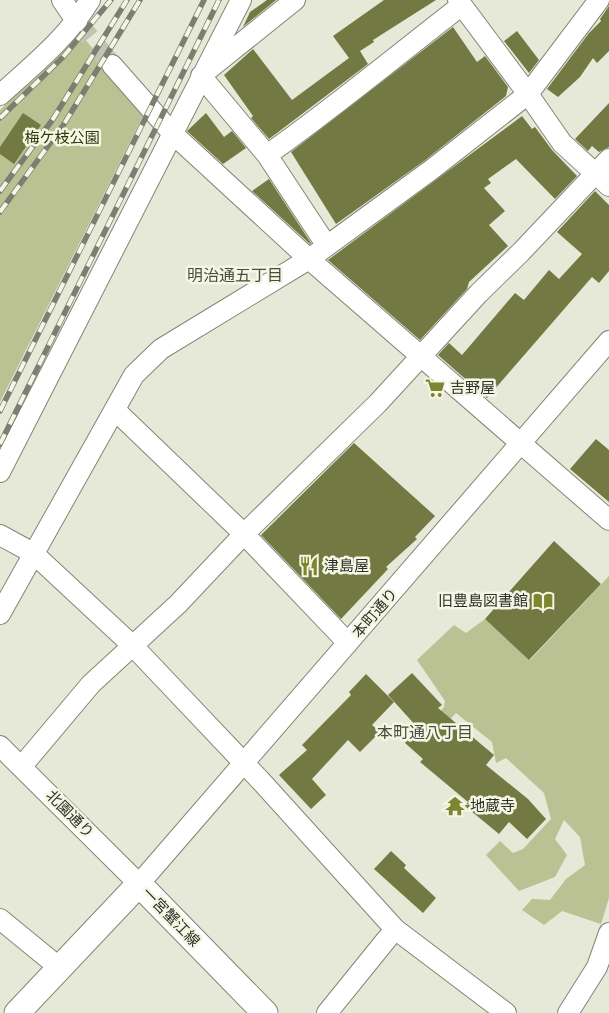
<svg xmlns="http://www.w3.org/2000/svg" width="609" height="1013" viewBox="0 0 609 1013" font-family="Manrope,'Noto Sans JP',sans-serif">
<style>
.green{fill:#bac192}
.building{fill:#737942}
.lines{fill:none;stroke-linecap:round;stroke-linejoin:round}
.minor-tunnel{stroke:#c1c4b4;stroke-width:20;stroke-dasharray:20 10;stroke-linecap:butt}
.minor-casing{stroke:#838676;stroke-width:22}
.major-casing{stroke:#838676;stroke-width:27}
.minor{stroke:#fff;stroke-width:20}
.major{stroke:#fff;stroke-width:25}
.rail-casing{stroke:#7c7e72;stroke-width:5.5}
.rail{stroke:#f4f7e4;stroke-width:4;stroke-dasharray:11;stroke-linecap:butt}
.labels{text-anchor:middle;stroke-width:5;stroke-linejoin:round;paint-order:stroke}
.park-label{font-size:15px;fill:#34380b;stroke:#f4f7e4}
.poi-label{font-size:15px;fill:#2e2f28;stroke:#f4f7e4;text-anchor:start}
.street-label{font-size:15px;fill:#2e2f28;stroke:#f4f7e4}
.neighbourhood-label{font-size:16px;fill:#4a4c3d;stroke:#f4f7e4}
</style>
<rect width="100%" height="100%" fill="#e6e9d7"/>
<!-- green -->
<path class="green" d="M 79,32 L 145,112 L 0,402 L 0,110 Z
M 609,576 L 609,898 L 601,924 L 562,911 L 544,925 L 522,910 L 532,899 L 550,900 L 566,879 L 585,865 L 580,837 L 564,820 L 555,839 L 567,855 L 555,877 L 519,891 L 486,855 L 500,841 L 513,853 L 523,849 L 551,819 L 544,793 L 506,758 L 496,763 L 492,742 L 456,713 L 435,735 L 428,726 L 444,707 L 445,701 L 417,660 L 454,625 L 466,633 L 485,619 L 530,660 Z"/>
<!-- building -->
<path class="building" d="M 267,0 L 276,0 L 243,27 L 250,12 Z
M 384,0 L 436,0 L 373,40 L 374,42 L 360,51 L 368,64 L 269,139 L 251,118 L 253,116 L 224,75 L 253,49 L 292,100 L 349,58 L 333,36 Z
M 609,6 L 609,51 L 597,63 L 593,58 L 580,77 L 558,97 L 547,89 L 589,33 L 601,21 L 600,19 Z
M 453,27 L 477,62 L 485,56 L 508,87 L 506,96 L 424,161 L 336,224 L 291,152 Z
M 517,31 L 539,60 L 529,73 L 504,41 Z
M 609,103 L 609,147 L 599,152 L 592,146 L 588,151 L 575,139 Z
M 23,113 L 41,125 L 14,164 L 0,154 L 0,147 Z
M 206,113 L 224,137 L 232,131 L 246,148 L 223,164 L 187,131 Z
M 522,116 L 532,129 L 535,127 L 552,150 L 577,176 L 555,199 L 516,159 L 488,179 L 491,183 L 484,188 L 505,211 L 489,225 L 508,246 L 469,282 L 467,289 L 420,340 L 328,260 Z
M 269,179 L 311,243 L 310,244 L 252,191 Z
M 595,191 L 609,205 L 609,271 L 599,283 L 592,277 L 487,398 L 438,355 L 449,343 L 462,355 L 515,293 L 524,300 L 549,270 L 559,279 L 582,254 L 557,232 Z
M 596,439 L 609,450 L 609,502 L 570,469 Z
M 354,443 L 435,516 L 415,537 L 417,539 L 386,567 L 388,569 L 341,619 L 261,535 Z
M 554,541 L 601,584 L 529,660 L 485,619 Z
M 412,673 L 442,705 L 438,708 L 494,755 L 486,765 L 528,799 L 546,819 L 527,839 L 509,822 L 499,834 L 465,806 L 468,802 L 420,762 L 423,759 L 405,743 L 418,728 L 388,695 Z
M 366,674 L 394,702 L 372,725 L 380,732 L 360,752 L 348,740 L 312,779 L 326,795 L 311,809 L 279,775 L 307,750 L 302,745 L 351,695 L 349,692 Z
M 391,851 L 406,865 L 404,868 L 436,898 L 423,913 L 374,869 Z"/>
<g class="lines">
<!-- minor-tunnel -->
<path class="minor-tunnel" d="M 77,22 L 112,65"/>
<defs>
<path id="minor" d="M 62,0 L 77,22
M 458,0 L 528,94 L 562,143 L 609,186
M 112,65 L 172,133 L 309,259 L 609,520
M 209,69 L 295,0
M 201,76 L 267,155 L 327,246
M 0,95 C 33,65 67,38 90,0
M 267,155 C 334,108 397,55 462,5
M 115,410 L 244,534 L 348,643
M 0,472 L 241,0
M 0,535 L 33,553 L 133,646 L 260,780 L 395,929 L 506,1013
M 0,614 L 134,375 L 161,349 L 309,259 L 431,170 L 528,94 L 599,0
M 0,746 L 139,884 L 609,341
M 22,766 L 91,684 L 178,604 L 244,534 L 378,403 L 478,294 L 521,252 L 609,159
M 0,919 L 61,969
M 327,1013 L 395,929
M 568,1013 L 597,967 L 609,933"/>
<path id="major" d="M 17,1013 L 139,884 L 265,1013"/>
</defs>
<!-- minor casing -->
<use href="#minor" class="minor-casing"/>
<!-- major casing -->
<use href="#major" class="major-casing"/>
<!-- minor -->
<use href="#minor" class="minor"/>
<!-- major -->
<use href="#major" class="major"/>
<defs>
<path id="rail" d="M 0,118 L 63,57 L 111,0
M 0,191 L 53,119 L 127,0
M 0,212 L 64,124 L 140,0
M 0,411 L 204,0
M 0,444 L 219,0"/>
</defs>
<!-- rail casing -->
<use href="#rail" class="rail-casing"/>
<!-- rail -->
<use href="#rail" class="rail"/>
</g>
<!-- icons -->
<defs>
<symbol id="supermarket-bare" viewBox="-9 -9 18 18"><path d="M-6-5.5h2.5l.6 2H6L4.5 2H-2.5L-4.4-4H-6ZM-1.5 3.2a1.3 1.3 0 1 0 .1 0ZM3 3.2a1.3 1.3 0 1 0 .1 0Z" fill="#7d8530" stroke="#f4f7e4" stroke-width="2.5" paint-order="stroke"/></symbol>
<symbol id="restaurant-bare" viewBox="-9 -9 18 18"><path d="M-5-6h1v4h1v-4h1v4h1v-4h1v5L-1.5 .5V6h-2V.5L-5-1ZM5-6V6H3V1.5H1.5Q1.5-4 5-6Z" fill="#7d8530" stroke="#f4f7e4" stroke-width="2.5" paint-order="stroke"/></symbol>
<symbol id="library-bare" viewBox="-9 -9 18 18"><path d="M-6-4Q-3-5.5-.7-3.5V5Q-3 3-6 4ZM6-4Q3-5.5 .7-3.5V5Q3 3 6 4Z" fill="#7d8530" stroke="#f4f7e4" stroke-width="2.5" paint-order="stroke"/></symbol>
<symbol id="temple-bare" viewBox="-9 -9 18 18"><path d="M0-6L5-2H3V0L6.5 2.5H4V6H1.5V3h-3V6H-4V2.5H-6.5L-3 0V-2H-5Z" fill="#7d8530" stroke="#f4f7e4" stroke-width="2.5" paint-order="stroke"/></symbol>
</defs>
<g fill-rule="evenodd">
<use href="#supermarket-bare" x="421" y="374" width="28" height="28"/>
<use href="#restaurant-bare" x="295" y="552" width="28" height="28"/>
<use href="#library-bare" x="529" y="587" width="28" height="28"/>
<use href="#temple-bare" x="441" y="792" width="28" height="28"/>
</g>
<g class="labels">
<!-- park labels -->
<g class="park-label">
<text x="62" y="143">梅ケ枝公園</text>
</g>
<!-- poi labels -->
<g class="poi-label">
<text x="450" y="393">吉野屋</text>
<text x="324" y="571">津島屋</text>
<text x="528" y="606" text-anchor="end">旧豊島図書館</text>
<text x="470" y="811">地蔵寺</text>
</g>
<!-- street labels -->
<g class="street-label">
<text transform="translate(375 613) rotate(-49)" y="5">本町通り</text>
<text transform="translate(70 814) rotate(45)" y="5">北園通り</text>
<text transform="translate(171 917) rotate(46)" y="5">一宮蟹江線</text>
</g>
<!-- neighbourhood labels -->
<g class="neighbourhood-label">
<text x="235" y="281">明治通五丁目</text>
<text x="425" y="738">本町通八丁目</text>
</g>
</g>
</svg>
